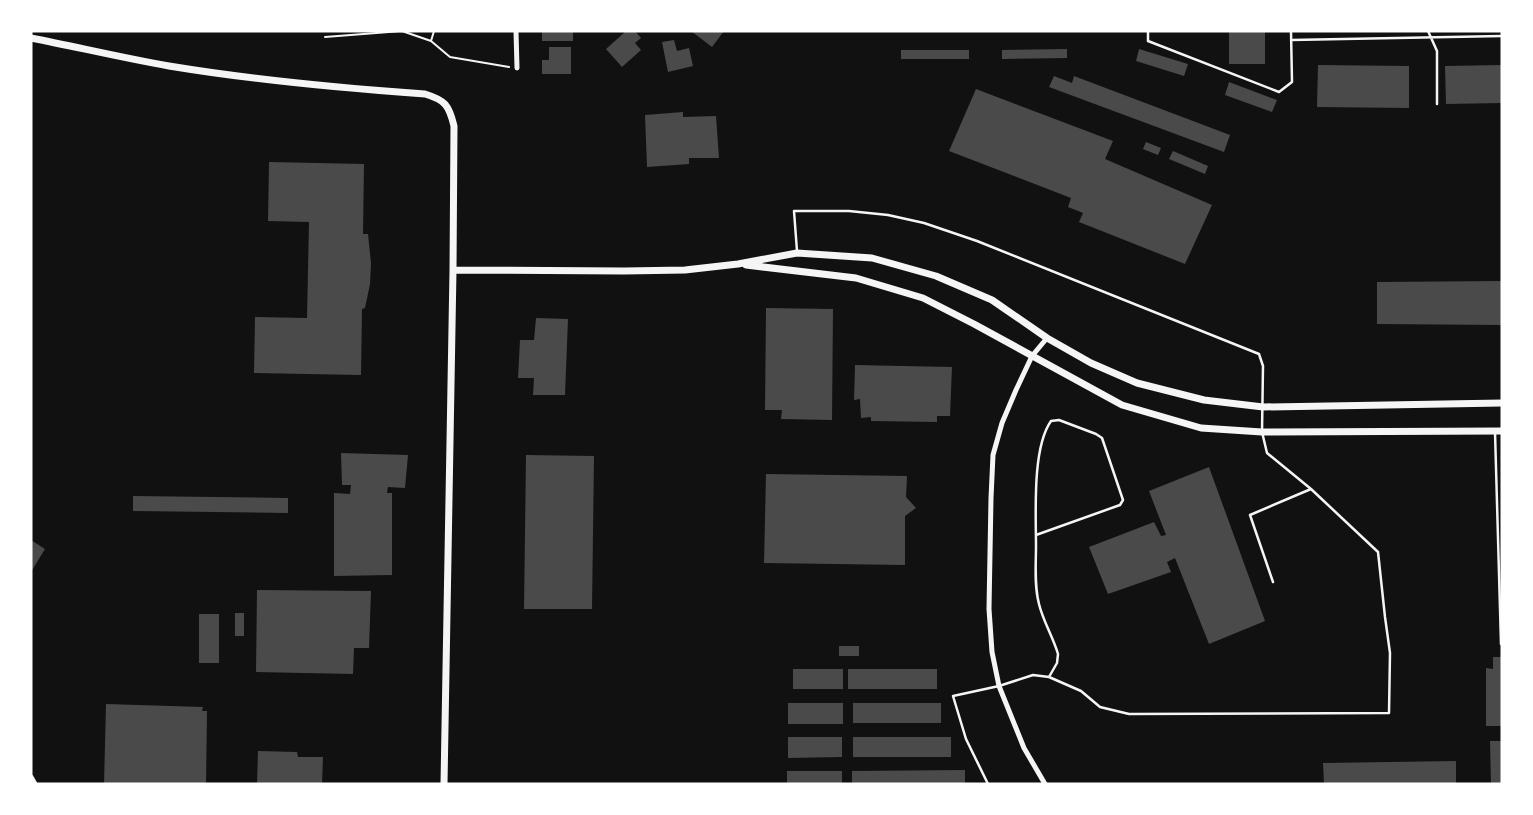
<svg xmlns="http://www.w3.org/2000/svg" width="1533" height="815" viewBox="0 0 1533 815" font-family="'Zilla Slab',serif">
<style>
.building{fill:#4a4a4a}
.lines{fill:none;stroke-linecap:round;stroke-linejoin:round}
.path{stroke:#f5f5f5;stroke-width:2}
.service{stroke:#f5f5f5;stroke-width:2.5}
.minor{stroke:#f5f5f5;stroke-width:5}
.tertiary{stroke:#f5f5f5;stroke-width:7}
</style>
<rect width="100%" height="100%" fill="#111"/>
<!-- building -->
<path class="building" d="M 542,31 L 573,31 L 573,41 L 542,41 Z
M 626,31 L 635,31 L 641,38 L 635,43 L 641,50 L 622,67 L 606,49 Z
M 691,31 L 724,31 L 712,47 Z
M 1229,31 L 1265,31 L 1265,64 L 1229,64 Z
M 674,40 L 677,51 L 689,48 L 693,66 L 668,72 L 662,42 Z
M 549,47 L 571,47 L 571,74 L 542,74 L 542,60 L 549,60 Z
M 1067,49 L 1067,58 L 1002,59 L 1002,50 Z
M 1139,49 L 1188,64 L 1184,76 L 1136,61 Z
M 901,50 L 969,50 L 969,59 L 901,59 Z
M 1318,65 L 1409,66 L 1409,108 L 1317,107 Z
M 1502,65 L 1502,103 L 1446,104 L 1445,66 Z
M 1054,76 L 1072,83 L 1074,76 L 1230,135 L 1224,152 L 1049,87 Z
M 1229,82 L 1277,100 L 1272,112 L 1225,95 Z
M 976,89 L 1113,141 L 1105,159 L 1212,205 L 1185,264 L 1079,222 L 1083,213 L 1068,207 L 1071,198 L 949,151 Z
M 683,112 L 683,117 L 716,116 L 719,158 L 689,158 L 689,164 L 647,167 L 645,115 Z
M 1146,142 L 1161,148 L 1158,155 L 1143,149 Z
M 1173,151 L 1208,166 L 1205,174 L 1169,159 Z
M 269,162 L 364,164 L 363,234 L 368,234 L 371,263 L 370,284 L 365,308 L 362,309 L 361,375 L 254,373 L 255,317 L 307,318 L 309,222 L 268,221 Z
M 1502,281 L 1502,325 L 1377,324 L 1377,282 Z
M 766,308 L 833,309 L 832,420 L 781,419 L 782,410 L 765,410 Z
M 536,318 L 568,319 L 565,395 L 533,395 L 534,378 L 518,378 L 520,340 L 534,340 Z
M 855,365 L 952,367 L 950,416 L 937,416 L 937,422 L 871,421 L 871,417 L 861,418 L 860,399 L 854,400 Z
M 341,453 L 408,455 L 405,488 L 388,487 L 387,493 L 392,493 L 392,575 L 334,576 L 334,493 L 350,494 L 351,485 L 342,485 Z
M 526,455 L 594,456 L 592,609 L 524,609 Z
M 1209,467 L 1265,621 L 1209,644 L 1175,558 L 1167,562 L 1171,572 L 1108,594 L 1089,547 L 1154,522 L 1161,536 L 1166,535 L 1149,491 Z
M 766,474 L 907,476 L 906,497 L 916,508 L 905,516 L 905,565 L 764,563 Z
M 133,496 L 288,498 L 288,513 L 133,511 Z
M 31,540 L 45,549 L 31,572 Z
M 257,590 L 371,591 L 369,648 L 354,648 L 353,674 L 256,672 Z
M 235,613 L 244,613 L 244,636 L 235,636 Z
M 199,614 L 219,614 L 219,663 L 199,663 Z
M 839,646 L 859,646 L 859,656 L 839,656 Z
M 1493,657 L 1502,657 L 1502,726 L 1486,726 L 1486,668 L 1493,669 Z
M 793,669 L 843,669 L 843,689 L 793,689 Z
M 848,669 L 937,669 L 937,689 L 848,689 Z
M 788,703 L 843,703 L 843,724 L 788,724 Z
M 853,703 L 941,703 L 941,723 L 853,723 Z
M 106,704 L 203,707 L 202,711 L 207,711 L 206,784 L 104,784 Z
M 788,737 L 842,737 L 842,757 L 788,758 Z
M 853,737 L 951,737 L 951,757 L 853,757 Z
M 1490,741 L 1502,741 L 1502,784 L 1491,784 Z
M 258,751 L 297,752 L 298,757 L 323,757 L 322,784 L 257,784 Z
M 1456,761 L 1456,784 L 1324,784 L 1323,763 Z
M 965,770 L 965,784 L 852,784 L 852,771 Z
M 787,771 L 842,771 L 842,784 L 787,784 Z"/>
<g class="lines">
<!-- path -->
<path class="path" d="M 402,31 L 431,41 L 450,57 L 509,67
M 325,37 L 402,31
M 431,41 L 434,31"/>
<!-- service -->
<path class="service" d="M 1148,31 L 1148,41 L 1279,92 L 1292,82 L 1291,31
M 1428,31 L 1437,51 L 1437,104
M 1291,40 L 1502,36
M 797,251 L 794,211 L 849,211 L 888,215 L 924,223 L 977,241 L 1259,354 L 1263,366 L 1262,432 L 1267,453 L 1311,489 L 1378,552 L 1385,617 L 1390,653 L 1389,713 L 1129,714 L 1100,707 L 1081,691 L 1049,677 L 1033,675 L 999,686 L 953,696 L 966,739 L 988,784
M 1495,432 L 1501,644 L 1502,644
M 1036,535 L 1120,505 L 1123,500 L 1102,438 L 1096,434 L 1059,420 L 1051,421 C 1032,448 1036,513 1036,546 C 1036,565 1034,585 1039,604 C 1043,621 1053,637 1058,654 L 1057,663 L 1049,677
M 1273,582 L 1250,515 L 1311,489"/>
<!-- minor -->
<path class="minor" d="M 516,31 L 517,68
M 31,777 L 35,784
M 1045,784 L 1024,748 L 999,686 L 992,652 L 989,609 L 991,498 L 993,455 L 1002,423 L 1016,390 L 1032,356 L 1047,338"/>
<!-- tertiary -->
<path class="tertiary" d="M 31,38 C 77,47 123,58 169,66 C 254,80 339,88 425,94 C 445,100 449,105 454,126 L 453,270 L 444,784
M 746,265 L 856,278 L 923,298 L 974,324 L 1122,405 L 1201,428 L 1262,432 L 1502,431
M 453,270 L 624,271 L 685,270 L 738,264 L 797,253 L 872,258 L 936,276 L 992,300 L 1047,338 L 1091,363 L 1137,383 L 1204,400 L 1263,407 L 1502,403"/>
</g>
<!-- border -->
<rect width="1533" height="815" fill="none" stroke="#ffffff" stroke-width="65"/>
</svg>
